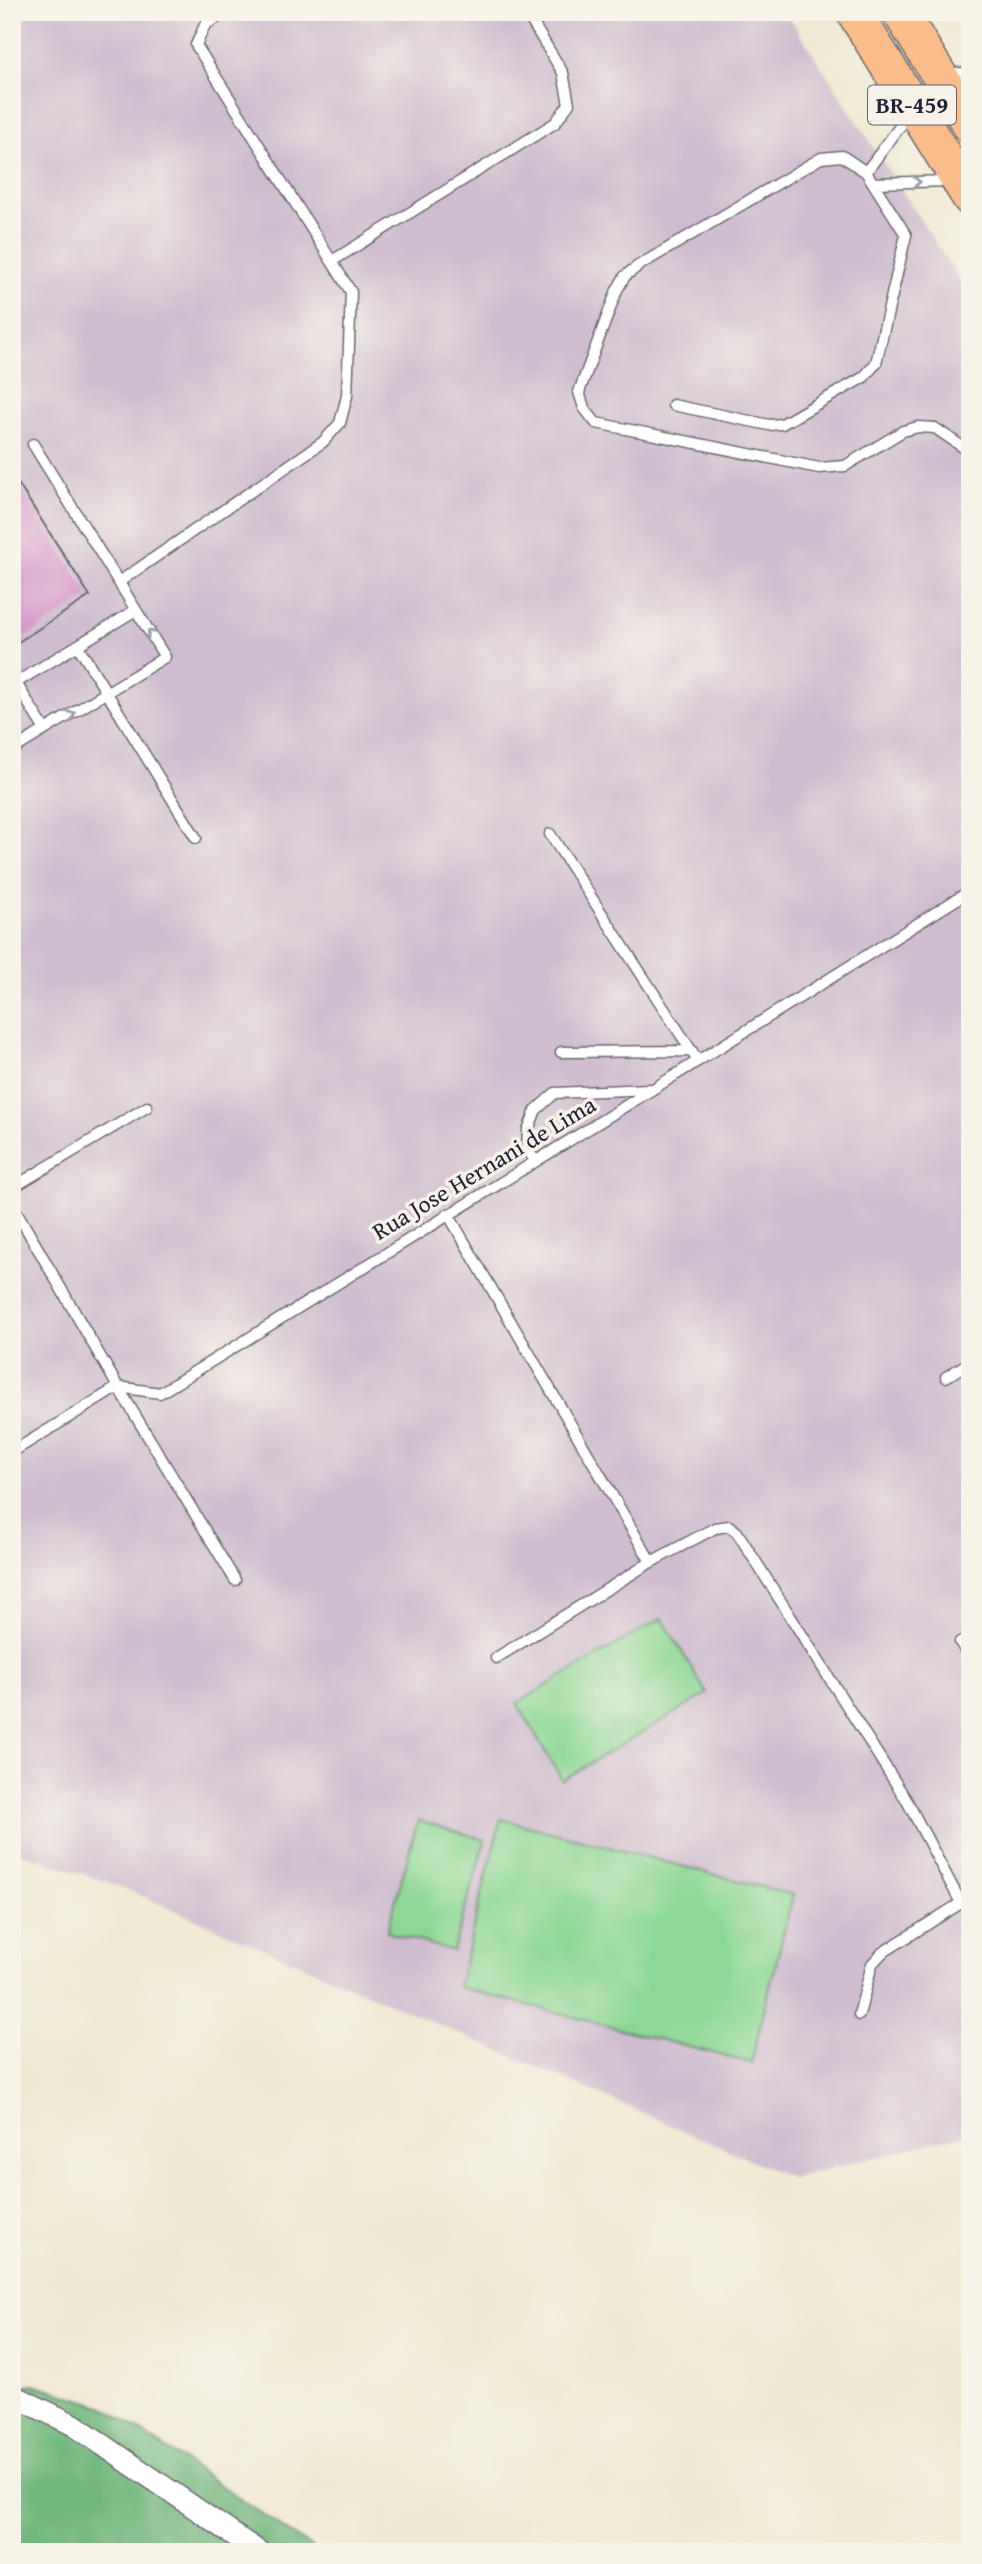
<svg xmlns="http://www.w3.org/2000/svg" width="982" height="2564" viewBox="0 0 982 2564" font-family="'Gentium Book Plus',serif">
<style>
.industrial{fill:#cfbdcf}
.green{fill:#8dd894;stroke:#587d68;stroke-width:2}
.forest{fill:#72b87e;stroke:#4a6d5c;stroke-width:2}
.building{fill:#d697cb}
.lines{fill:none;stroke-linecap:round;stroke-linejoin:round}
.service-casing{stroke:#6a6870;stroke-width:13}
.minor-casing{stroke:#6a6870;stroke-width:24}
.trunk-casing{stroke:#6a6870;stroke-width:38}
.service{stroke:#fff;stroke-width:10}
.minor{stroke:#fff;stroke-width:21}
.trunk{stroke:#f9bc8a;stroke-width:35}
.oneway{stroke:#9c9ca7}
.labels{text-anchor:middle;stroke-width:7;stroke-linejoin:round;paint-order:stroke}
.shield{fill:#f7f3e8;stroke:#62616f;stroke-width:2}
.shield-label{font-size:23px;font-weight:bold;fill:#22223b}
.street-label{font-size:24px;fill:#22223b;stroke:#f7f3e8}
</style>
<rect width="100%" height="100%" fill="#f7f3e8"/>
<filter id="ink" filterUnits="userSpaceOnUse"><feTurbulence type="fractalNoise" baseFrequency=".0143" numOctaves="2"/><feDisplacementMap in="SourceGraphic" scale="14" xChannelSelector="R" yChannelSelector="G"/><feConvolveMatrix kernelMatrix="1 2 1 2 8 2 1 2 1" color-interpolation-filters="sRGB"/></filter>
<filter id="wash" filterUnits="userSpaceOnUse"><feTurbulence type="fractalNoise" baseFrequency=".00686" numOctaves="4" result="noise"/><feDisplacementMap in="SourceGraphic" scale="28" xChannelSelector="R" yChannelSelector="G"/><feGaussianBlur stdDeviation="1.57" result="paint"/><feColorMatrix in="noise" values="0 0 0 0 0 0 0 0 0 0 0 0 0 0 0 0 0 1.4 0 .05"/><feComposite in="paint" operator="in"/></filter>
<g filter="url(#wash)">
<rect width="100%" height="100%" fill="#efe9d1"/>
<!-- industrial -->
<path class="industrial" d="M 12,12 L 786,12 L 970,296 L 970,1886 L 963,1890 L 970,1902 L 970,2133 L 792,2178 L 119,1886 L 12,1850 Z"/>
<!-- green -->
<path class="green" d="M 662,1618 L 707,1694 L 562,1780 L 517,1703 Z
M 501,1819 L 793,1895 L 751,2063 L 458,1987 Z
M 418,1820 L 485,1840 L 453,1951 L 387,1932 Z"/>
<!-- forest -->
<path class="forest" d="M 34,2384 L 105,2407 L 318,2552 L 12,2552 L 12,2387 Z"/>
<g id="blocks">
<!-- building -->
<path class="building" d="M 12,474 L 90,596 L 12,646 Z"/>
</g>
</g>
<g filter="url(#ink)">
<use href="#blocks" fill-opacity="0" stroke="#6a6870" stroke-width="2"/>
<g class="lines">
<defs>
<path id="service" d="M 945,72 L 970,74
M 866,172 L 910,113
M 873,183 L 951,181
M 332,261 L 555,123 L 569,104 L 563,73 L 526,12
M 673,405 L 769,425 L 782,424 L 864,377 L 876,363 L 906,235 L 866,172 L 842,156 L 821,158 L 638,266 L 625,276 L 617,290 L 579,392 L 584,408 L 596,423 L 819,468 L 845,466 L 903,431 L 918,427 L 935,428 L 970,452
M 119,582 L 323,442 L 340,423 L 347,396 L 351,292 L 196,45 L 205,25 L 226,12
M 78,646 L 196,838
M 16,683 L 45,730
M 12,685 L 136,610
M 12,750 L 165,657 L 33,444
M 550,834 L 698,1061
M 561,1052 L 692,1051
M 535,1160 L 527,1150 L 528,1130 L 536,1110 L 555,1093 L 650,1089
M 12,1188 L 147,1107
M 12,1204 L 118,1387 L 235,1580
M 448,1214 L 651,1562 L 496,1658
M 946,1377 L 970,1362
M 12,1452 L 118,1387 L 160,1393 L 653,1089 L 970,891
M 651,1562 L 715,1528 L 729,1526 L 737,1532 L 907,1801 L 961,1903 L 882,1953 L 872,1964 L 859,2015
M 970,1637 L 960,1642 L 970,1658"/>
<path id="minor" d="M 12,2395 L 74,2425 L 259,2552"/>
<path id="trunk" d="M 854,12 L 970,198
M 900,12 L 970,125"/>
</defs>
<!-- service casing -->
<use href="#service" class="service-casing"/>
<!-- minor casing -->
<use href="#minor" class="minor-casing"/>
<!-- trunk casing -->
<use href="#trunk" class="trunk-casing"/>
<!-- service -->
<use href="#service" class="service"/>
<!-- minor -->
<use href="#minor" class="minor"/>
<!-- trunk -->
<use href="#trunk" class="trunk"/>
</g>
<!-- one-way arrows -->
<defs><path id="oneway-chevron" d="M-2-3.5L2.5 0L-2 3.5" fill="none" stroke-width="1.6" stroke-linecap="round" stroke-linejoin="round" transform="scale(1.75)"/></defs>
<g class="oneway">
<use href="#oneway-chevron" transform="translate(916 182) rotate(-1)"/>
<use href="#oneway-chevron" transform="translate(151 634) rotate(-122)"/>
<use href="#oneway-chevron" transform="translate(71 715) rotate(-31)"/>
</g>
</g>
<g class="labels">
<!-- shield labels -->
<rect class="shield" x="868" y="85.5" width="88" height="39" rx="5"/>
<g class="shield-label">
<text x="912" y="113">BR-459</text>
</g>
<!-- street labels -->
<g class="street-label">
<text transform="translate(484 1168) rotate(-31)" y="8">Rua Jose Hernani de Lima</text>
</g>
</g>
<!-- margin -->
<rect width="982" height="2564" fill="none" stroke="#f7f3e8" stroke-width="42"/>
</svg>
